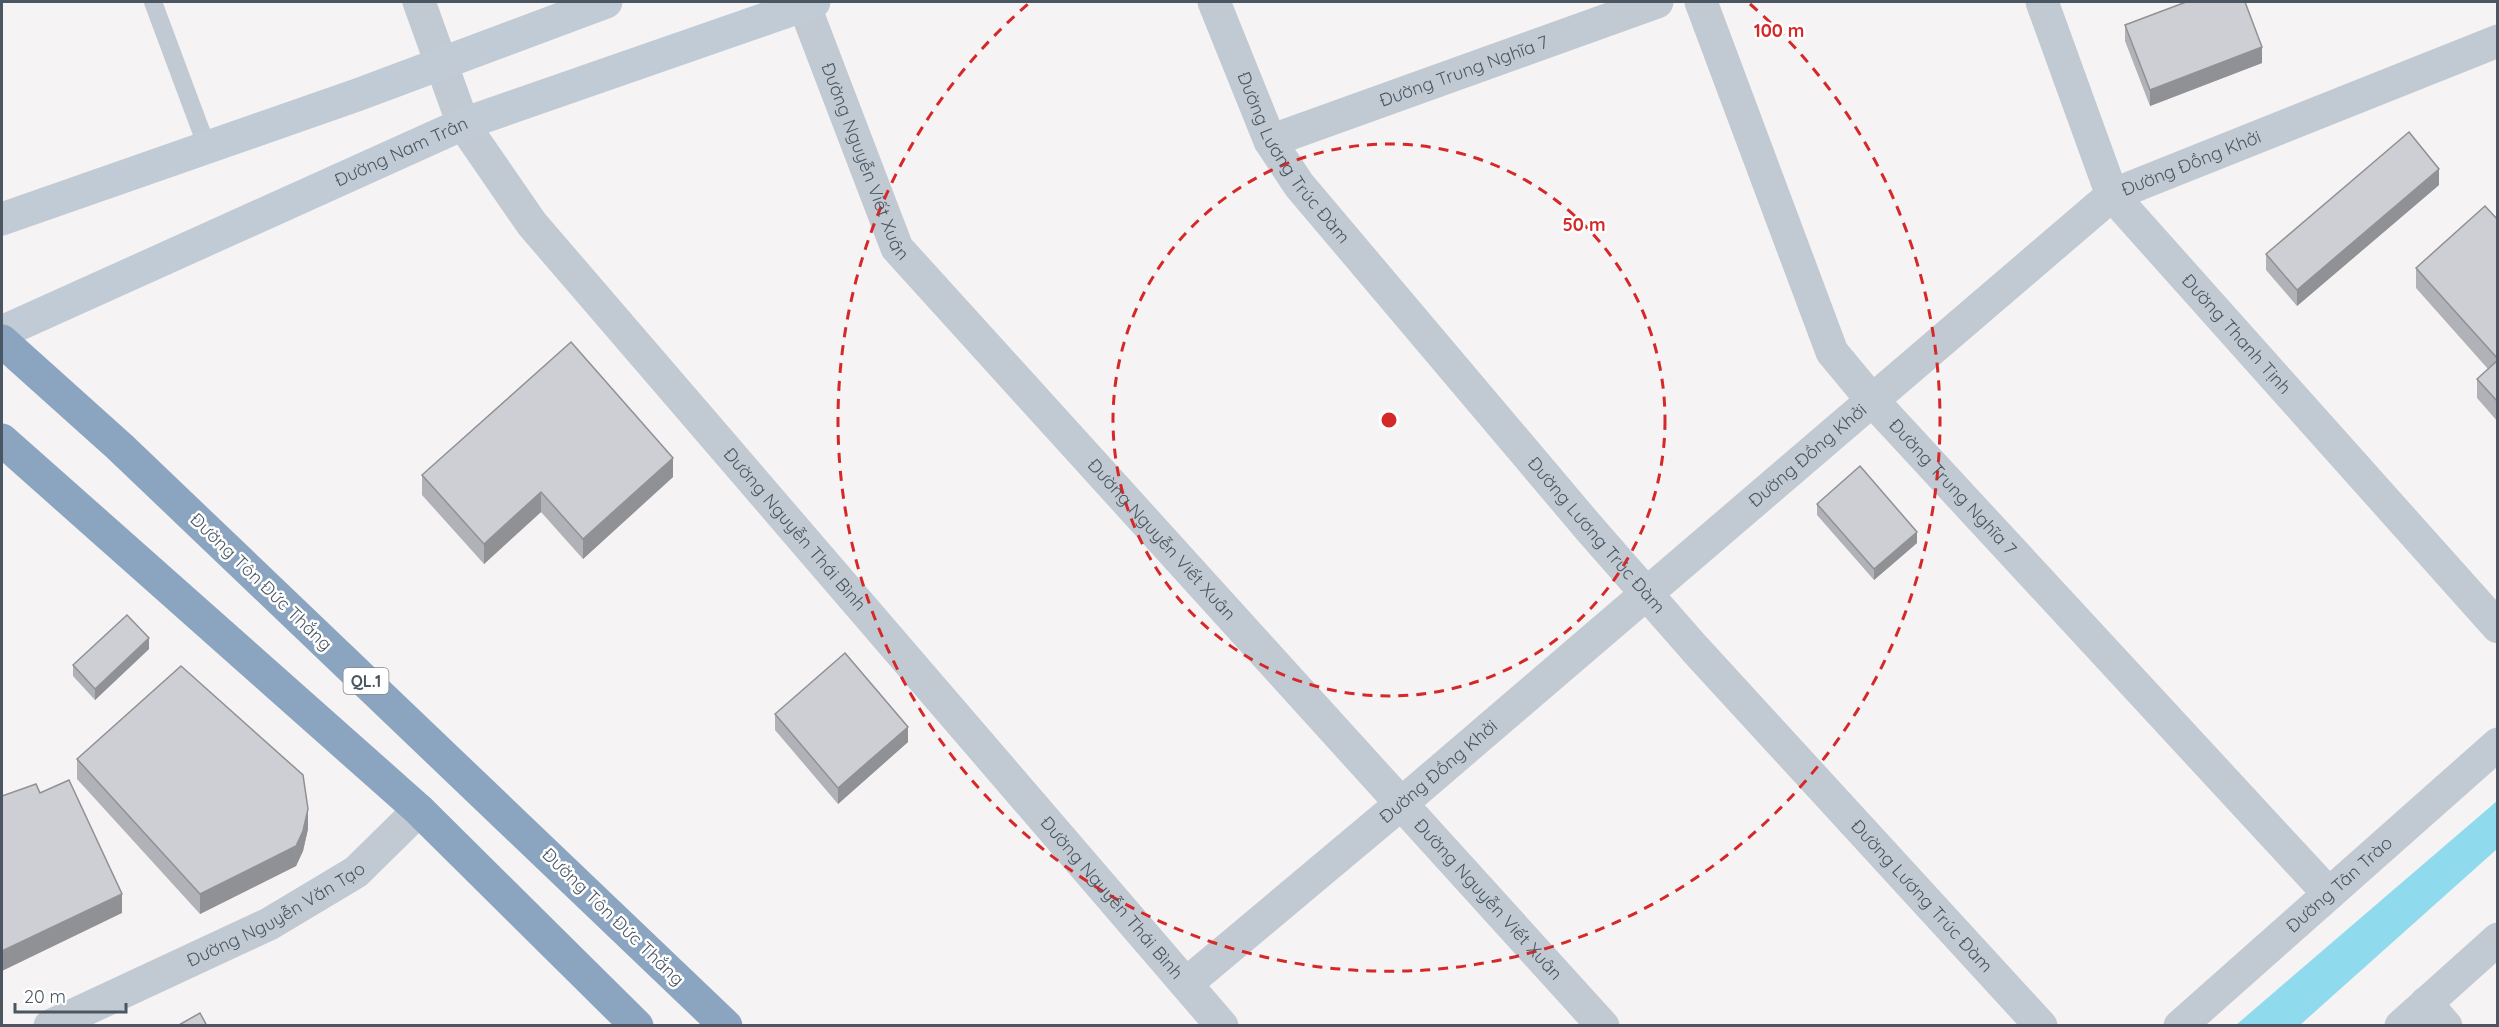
<svg xmlns="http://www.w3.org/2000/svg" width="2499" height="1027" viewBox="0 0 2499 1027" font-family="Quicksand,sans-serif">
<style>
.water{fill:#90daee}
.lines{fill:none;stroke-linecap:round;stroke-linejoin:round}
.lane{stroke:#c1cad2;stroke-width:18}
.street{stroke:#c1cad2;stroke-width:33}
.secondary{stroke:#c1cbd6;stroke-width:33}
.highway{stroke:#8ba5c1;stroke-width:33}
.wall{fill:#b0b2b7}
.shaded-wall{fill:#909195}
.building{fill:#cdcfd5;stroke:#909195;stroke-width:1.5}
.ring{fill:none;stroke:#d62828;stroke-width:3;stroke-dasharray:10 8}
.labels{text-anchor:middle;stroke-width:5;stroke-linejoin:round;paint-order:stroke}
.shield{fill:#fff;stroke:#808990;stroke-width:1.5}
.shield-label{font-size:16px;font-weight:bold;fill:#4a5661}
.street-label{font-size:18px;fill:#4a5661;stroke:#fff}
.centre{fill:#d62828;stroke:#fff;stroke-width:3}
.ring-label{font-size:18px;text-anchor:middle;font-weight:bold;fill:#d62828;stroke:#fff;stroke-width:5;stroke-linejoin:round;paint-order:stroke}
</style>
<rect width="100%" height="100%" fill="#f5f3f3"/>
<!-- water -->
<path class="water" d="M 2497,801 L 2497,849 L 2300,1025 L 2236,1025 Z"/>
<g class="lines">
<!-- lane -->
<path class="lane" d="M 153,2 L 207,147"/>
<!-- street -->
<g class="street">
<path id="s1" d="M 419,2 L 463,124 L 532,224 L 1222,1026"/>
<path id="s2" d="M 803,2 L 897,248 L 1603,1026"/>
<path id="s3" d="M 1214,2 L 1270,141 L 1299,185 L 1589,528 L 1695,649 L 2041,1026"/>
<path id="s4" d="M 1701,2 L 1832,352 L 1871,399 L 2329,894"/>
<path id="s5" d="M 2042,2 L 2112,195 L 2498,627"/>
<path id="s6" d="M 1270,141 L 1657,2"/>
<path id="s7" d="M 1186,984 L 1402,803 L 2112,195 L 2498,41"/>
<path d="M 2426,1003 L 2446,1026"/>
<path id="s8" d="M 50,1026 L 269,924 L 356,872 L 419,810"/>
<path id="s9" d="M 2180,1026 L 2498,744"/>
<path d="M 2401,1026 L 2498,939"/>
</g>
<!-- secondary -->
<g class="secondary">
<path d="M 2,219 L 357,95 L 606,2"/>
<path id="s10" d="M 2,332 L 463,124 L 814,2"/>
</g>
<!-- highway -->
<path class="highway" d="M 2,341 L 120,447 L 726,1026
M 2,440 L 419,810 L 637,1026"/>
</g>
<!-- wall -->
<path class="wall" d="M 2125,25 L 2262,63 L 2150,106 L 2125,41 Z
M 2439,185 L 2297,306 L 2266,270 L 2266,254 Z
M 2498,220 L 2498,422 L 2477,398 L 2477,379 L 2488,369 L 2416,288 L 2416,268 Z
M 422,475 L 673,477 L 583,559 L 541,512 L 484,564 L 422,495 Z
M 1817,504 L 1917,543 L 1874,580 L 1817,515 Z
M 149,649 L 95,700 L 73,676 L 73,665 Z
M 775,714 L 908,742 L 838,804 L 775,730 Z
M 77,759 L 308,829 L 303,851 L 296,866 L 200,914 L 77,779 Z"/>
<!-- shaded-wall -->
<path class="shaded-wall" d="M 2262,47 L 2262,63 L 2150,106 L 2150,90 Z
M 2439,169 L 2439,185 L 2297,306 L 2297,290 Z
M 673,458 L 673,477 L 583,559 L 583,539 Z
M 541,492 L 541,512 L 484,564 L 484,544 Z
M 1917,532 L 1917,543 L 1874,580 L 1874,569 Z
M 149,638 L 149,649 L 95,700 L 95,689 Z
M 908,727 L 908,742 L 838,804 L 838,788 Z
M 308,809 L 308,829 L 303,851 L 296,866 L 200,914 L 200,894 Z
M 122,894 L 122,913 L 2,971 L 2,951 Z"/>
<!-- building -->
<path class="building" d="M 2186,2 L 2245,2 L 2262,47 L 2150,90 L 2125,25 Z
M 2409,132 L 2439,169 L 2297,290 L 2266,254 Z
M 2485,206 L 2498,220 L 2498,359 L 2416,268 Z
M 571,342 L 673,458 L 583,539 L 541,492 L 484,544 L 422,475 Z
M 2498,360 L 2498,402 L 2477,379 Z
M 1860,466 L 1917,532 L 1874,569 L 1817,504 Z
M 127,615 L 149,638 L 95,689 L 73,665 Z
M 845,653 L 908,727 L 838,788 L 775,714 Z
M 181,666 L 303,775 L 308,809 L 303,831 L 296,846 L 200,894 L 77,759 Z
M 69,780 L 122,894 L 2,951 L 2,796 L 36,784 L 40,793 Z
M 200,1013 L 207,1026 L 177,1026 Z"/>
<!-- distance rings -->
<g class="ring">
<circle cx="1389" cy="420" r="276"/>
<path d="M1750 4A551 551 0 1 1 1028 4"/>
</g>
<g class="labels">
<!-- shield labels -->
<rect class="shield" x="343.5" y="668" width="45" height="26" rx="4.5"/>
<g class="shield-label">
<text x="366" y="687">QL.1</text>
</g>
<!-- street labels -->
<g class="street-label">
<text dy="6" stroke="none"><textPath href="#s6" startOffset="206">Đường Trung Nghĩa 7</textPath></text>
<text dy="6" stroke="none"><textPath href="#s10" startOffset="438">Đường Nam Trân</textPath></text>
<text dy="6" stroke="none"><textPath href="#s3" startOffset="176">Đường Lương Trúc Đàm</textPath></text>
<text dy="6" stroke="none"><textPath href="#s2" startOffset="171">Đường Nguyễn Viết Xuân</textPath></text>
<text dy="6" stroke="none"><textPath href="#s7" startOffset="1302">Đường Đồng Khởi</textPath></text>
<text dy="6" stroke="none"><textPath href="#s5" startOffset="392">Đường Thanh Tịnh</textPath></text>
<text dy="6" stroke="none"><textPath href="#s7" startOffset="816">Đường Đồng Khởi</textPath></text>
<text dy="6" stroke="none"><textPath href="#s4" startOffset="555">Đường Trung Nghĩa 7</textPath></text>
<text dy="6" stroke="none"><textPath href="#s1" startOffset="654">Đường Nguyễn Thái Bình</textPath></text>
<text dy="6" stroke="none"><textPath href="#s3" startOffset="662">Đường Lương Trúc Đàm</textPath></text>
<text dy="6" stroke="none"><textPath href="#s2" startOffset="657">Đường Nguyễn Viết Xuân</textPath></text>
<text transform="translate(261 582) rotate(44)" y="6">Đường Tôn Đức Thắng</text>
<text dy="6" stroke="none"><textPath href="#s7" startOffset="330">Đường Đồng Khởi</textPath></text>
<text dy="6" stroke="none"><textPath href="#s9" startOffset="213">Đường Tân Trào</textPath></text>
<text dy="6" stroke="none"><textPath href="#s3" startOffset="1148">Đường Lương Trúc Đàm</textPath></text>
<text dy="6" stroke="none"><textPath href="#s1" startOffset="1140">Đường Nguyễn Thái Bình</textPath></text>
<text dy="6" stroke="none"><textPath href="#s2" startOffset="1143">Đường Nguyễn Viết Xuân</textPath></text>
<text dy="6" stroke="none"><textPath href="#s8" startOffset="252">Đường Nguyễn Văn Tạo</textPath></text>
<text transform="translate(613 917) rotate(44)" y="6">Đường Tôn Đức Thắng</text>
</g>
</g>
<circle cx="1389" cy="420" r="9" class="centre"/>
<g class="ring-label">
<text x="1779" y="37">100 m</text>
<text x="1584" y="231">50 m</text>
</g>
<!-- border -->
<rect width="2499" height="1027" fill="none" stroke="#4a5661" stroke-width="6"/>
<!-- scale -->
<path d="M15 1003v9h111v-9" fill="none" stroke="#4a5661" stroke-width="3"/>
<text x="24" y="1003" font-size="18" fill="#4a5661" stroke="#ffffff" stroke-width="4.5" paint-order="stroke">20 m</text>
</svg>
